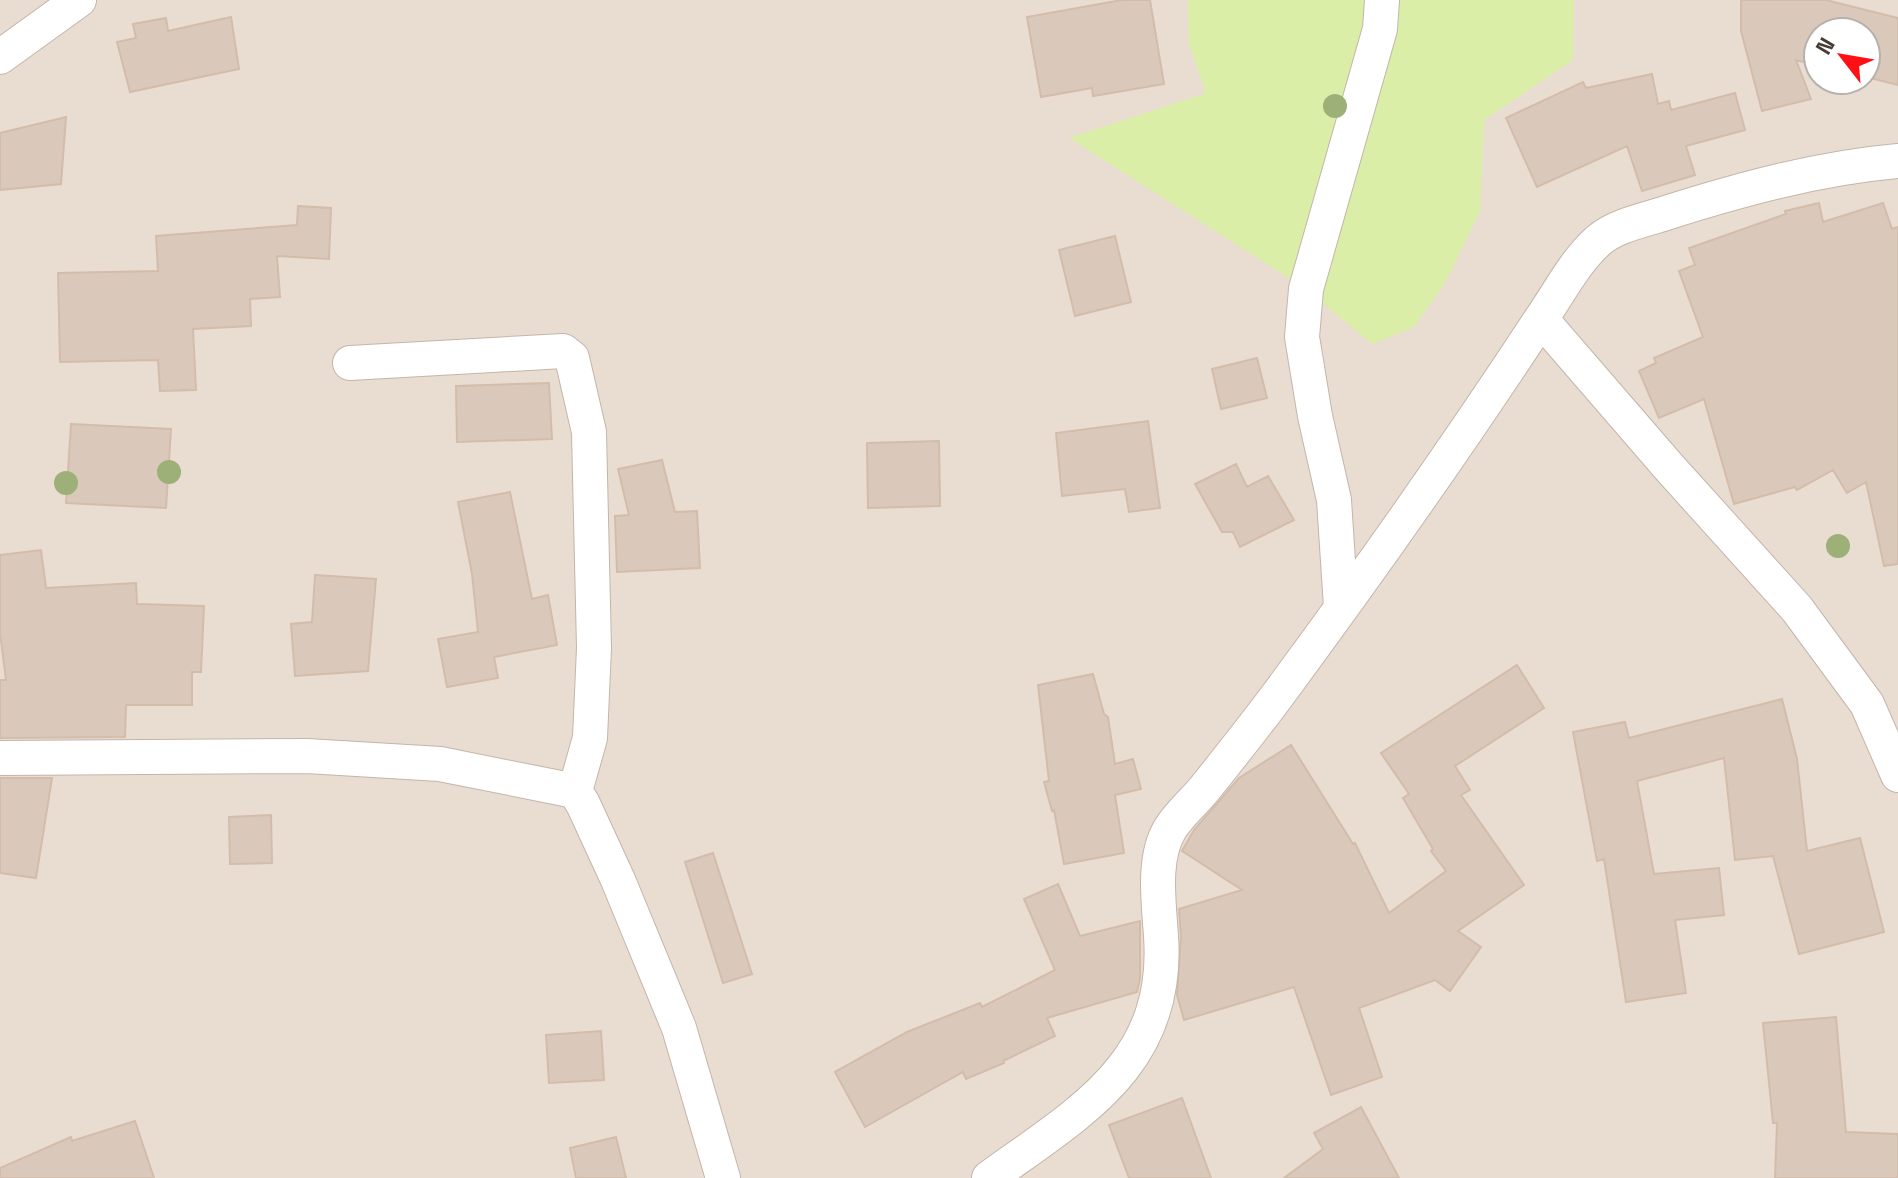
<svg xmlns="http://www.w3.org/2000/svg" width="1898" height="1178" viewBox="0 0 1898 1178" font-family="'Space Grotesk',sans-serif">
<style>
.residential{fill:#e9ddd1;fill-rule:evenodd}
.green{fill:#daeea8}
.building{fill:#dac9bb;stroke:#d3bcaa;stroke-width:2}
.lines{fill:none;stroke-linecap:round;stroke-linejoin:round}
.street-casing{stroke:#c4b5a9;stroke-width:36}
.street{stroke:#fff;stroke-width:34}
.tree{fill:#9cb078}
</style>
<rect width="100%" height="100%" fill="#f4ede4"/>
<!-- residential -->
<path class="residential" d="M 0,0 L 1898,0 L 1898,1178 L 0,1178 ZM 1818,32 L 1866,32 L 1866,80 L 1818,80 Z"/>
<!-- green -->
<path class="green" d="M 1188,0 L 1574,0 L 1573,60 L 1484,120 L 1480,211 L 1445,283 L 1414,327 L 1372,344 L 1306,289 L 1069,138 L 1206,93 L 1189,44 Z"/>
<!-- building -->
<path class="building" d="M 1122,0 L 1150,0 L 1164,84 L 1093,96 L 1092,88 L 1041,97 L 1027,17 Z
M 1741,0 L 1826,0 L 1898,18 L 1898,85 L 1866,77 L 1866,32 L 1818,32 L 1818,66 L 1796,60 L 1811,99 L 1762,111 L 1741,31 Z
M 231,17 L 239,69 L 130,92 L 117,42 L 136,38 L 133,24 L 166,18 L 168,31 Z
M 1652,74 L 1658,104 L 1669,101 L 1671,110 L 1735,93 L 1745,130 L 1686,146 L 1695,175 L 1642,191 L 1627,146 L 1537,187 L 1506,118 L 1583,82 L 1586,88 Z
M 66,117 L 61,184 L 0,190 L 0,133 Z
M 1819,203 L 1823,222 L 1883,203 L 1892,229 L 1898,227 L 1898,564 L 1884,566 L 1866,482 L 1847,493 L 1833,470 L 1797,490 L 1795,487 L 1734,504 L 1704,399 L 1659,418 L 1639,371 L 1656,363 L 1654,358 L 1703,337 L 1679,271 L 1695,265 L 1689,248 L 1786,214 L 1785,211 Z
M 298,206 L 331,208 L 329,259 L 277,256 L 280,297 L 250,299 L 251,326 L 193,329 L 196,390 L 160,391 L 158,360 L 60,362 L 58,273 L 158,271 L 156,236 L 297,225 Z
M 1115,236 L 1131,302 L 1075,316 L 1059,250 Z
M 1257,358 L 1267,398 L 1221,409 L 1212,369 Z
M 549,383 L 552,439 L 457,442 L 456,386 Z
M 1148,421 L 1160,508 L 1129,512 L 1125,489 L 1062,496 L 1056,433 Z
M 71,424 L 171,429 L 166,508 L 66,503 Z
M 939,441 L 940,506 L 868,508 L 867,443 Z
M 662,460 L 675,512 L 697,511 L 700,568 L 617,572 L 615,516 L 629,515 L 618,469 Z
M 1236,464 L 1247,487 L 1268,476 L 1294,520 L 1240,547 L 1233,532 L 1222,532 L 1195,484 Z
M 510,492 L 532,599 L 548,595 L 557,645 L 494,657 L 498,678 L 447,687 L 438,639 L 478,632 L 472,574 L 458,502 Z
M 41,550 L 46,588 L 136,583 L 137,604 L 204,606 L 201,672 L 192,672 L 192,705 L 126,705 L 125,737 L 0,738 L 0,680 L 6,680 L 0,632 L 0,555 Z
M 315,575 L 376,579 L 368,671 L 295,676 L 291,624 L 312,622 Z
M 1517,665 L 1544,708 L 1455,766 L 1470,790 L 1461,795 L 1524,885 L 1458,931 L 1481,947 L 1450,991 L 1435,980 L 1359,1008 L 1382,1077 L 1331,1095 L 1294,987 L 1184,1020 L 1177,995 L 1181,936 L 1179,909 L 1242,890 L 1182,851 L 1194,830 L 1239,778 L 1291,745 L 1353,844 L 1355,843 L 1389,913 L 1446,871 L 1431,851 L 1433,849 L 1403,798 L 1409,794 L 1381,753 Z
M 1093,674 L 1104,714 L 1108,717 L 1115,764 L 1133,759 L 1141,789 L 1115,795 L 1124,853 L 1064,864 L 1054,810 L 1052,811 L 1044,782 L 1049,781 L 1038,685 Z
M 1782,699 L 1797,759 L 1807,851 L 1860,838 L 1884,932 L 1799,954 L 1773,856 L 1735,860 L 1724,758 L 1637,781 L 1654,874 L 1719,868 L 1724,915 L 1675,920 L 1686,993 L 1626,1002 L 1604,859 L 1597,861 L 1573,732 L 1625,722 L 1629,738 Z
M 0,778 L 52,778 L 36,878 L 0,873 Z
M 271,815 L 272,863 L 230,864 L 229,817 Z
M 713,853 L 752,974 L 723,983 L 685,862 Z
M 1058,884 L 1080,936 L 1140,921 L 1140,978 L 1137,992 L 1047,1018 L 1055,1036 L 1003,1061 L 1004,1063 L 966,1079 L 963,1072 L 865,1127 L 835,1072 L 907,1032 L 980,1003 L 982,1007 L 1055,970 L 1024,899 Z
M 1836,1017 L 1846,1132 L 1898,1134 L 1898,1178 L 1775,1178 L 1777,1123 L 1773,1123 L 1763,1023 Z
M 601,1031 L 604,1080 L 549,1083 L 546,1035 Z
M 1182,1098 L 1211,1178 L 1129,1178 L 1109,1125 Z
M 1361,1107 L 1399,1178 L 1284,1178 L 1323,1149 L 1314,1133 Z
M 135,1121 L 154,1178 L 0,1178 L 0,1168 L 71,1137 L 72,1141 Z
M 616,1137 L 626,1178 L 576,1178 L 570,1148 Z"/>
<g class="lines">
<defs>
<path id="street" d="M 0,57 L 79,0
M 1898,161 C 1819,168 1742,189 1666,213 C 1645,220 1617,225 1599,240 C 1575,261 1559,293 1541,319 L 1668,466 L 1797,609 L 1867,704 L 1898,775
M 1341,607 L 1334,500 L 1315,416 L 1302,337 L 1306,289 L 1380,29 L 1382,0
M 0,758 L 307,756 L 440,764 L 575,791 L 590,738 L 594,648 L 589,432 L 572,358 L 563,351 L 350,363
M 575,791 L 583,804 L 618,880 L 679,1028 L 723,1178
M 989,1178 C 1080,1112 1170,1064 1161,936 C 1159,904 1152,858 1170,829 C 1179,814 1195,801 1206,787 C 1230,757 1254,727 1277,696 C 1368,573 1457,447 1541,319"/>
</defs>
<!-- street casing -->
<use href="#street" class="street-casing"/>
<!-- street -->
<use href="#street" class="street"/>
</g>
<!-- trees -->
<g class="tree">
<circle cx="1335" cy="106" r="12"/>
<circle cx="169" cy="472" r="12"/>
<circle cx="66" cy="483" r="12"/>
<circle cx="1838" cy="546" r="12"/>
</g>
<!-- north arrow -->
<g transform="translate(1842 56) rotate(301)"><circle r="38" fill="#ffffff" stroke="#b5b1ad" stroke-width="2"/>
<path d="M0-6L14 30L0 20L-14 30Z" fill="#ff1015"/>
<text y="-12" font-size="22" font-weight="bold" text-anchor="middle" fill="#473c33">N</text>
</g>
</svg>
